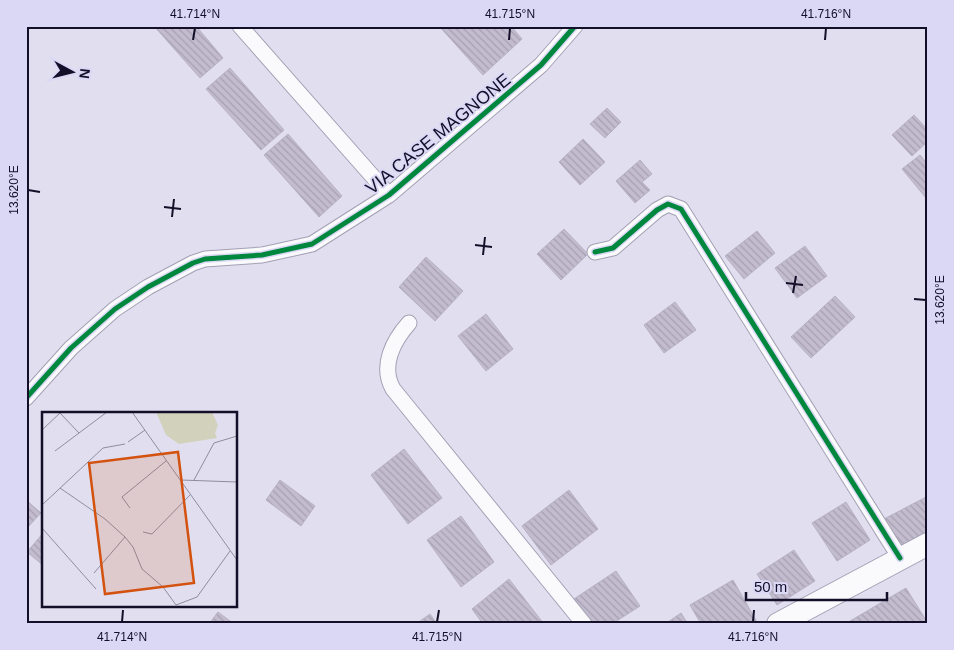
<svg xmlns="http://www.w3.org/2000/svg" width="954" height="650" viewBox="0 0 954 650" font-family="Arial,sans-serif">
<style>
.building{fill:url(#building-back-hatch);stroke:#b8b0c4}
.lines{fill:none;stroke-linecap:round;stroke-linejoin:round}
.minor-casing{stroke:#a3a0b4;stroke-width:17}
.secondary-casing{stroke:#a3a0b4;stroke-width:24}
.minor{stroke:#fafafd;stroke-width:15}
.secondary{stroke:#fafafd;stroke-width:22}
.cycleway-casing{stroke:#dbd8f6;stroke-width:8}
.cycleway{stroke:#00873e;stroke-width:5}
.ticks{fill:none;stroke:#140f29;stroke-width:2}
.labels{text-anchor:middle;stroke-width:4;stroke-linejoin:round;paint-order:stroke}
.street-label{font-size:18px;fill:#140f29;stroke:#dbd8f6}
.inset-road{fill:none;stroke:#8f8ca0;stroke-width:1}
.view{fill:#d3520f;fill-opacity:0.15;stroke:#d3520f;stroke-width:2.5}
.inset-edge{fill:none;stroke:#140f29;stroke-width:2.5}
.neatline{fill:none;stroke:#140f29;stroke-width:2}
.ticks-label{font-size:12px;text-anchor:middle;fill:#140f29}
</style>
<defs>
<pattern id="building-back-hatch" width="6" height="6" patternUnits="userSpaceOnUse" patternTransform="scale(1.25)"><rect width="6" height="6" fill="#c3bccf"/><path d="M-1 5l2 2M0 0l6 6M5-1l2 2" fill="none" stroke="#a7a0b2"/></pattern>
</defs>
<rect width="100%" height="100%" fill="#e1dfef"/>
<!-- building -->
<path class="building" d="M 154,26 L 196,26 L 223,58 L 200,78 Z
M 439,26 L 511,26 L 522,39 L 483,75 Z
M 230,68 L 284,130 L 261,150 L 206,89 Z
M 607,108 L 621,122 L 605,138 L 590,124 Z
M 914,115 L 928,130 L 928,141 L 912,156 L 892,135 Z
M 288,134 L 342,196 L 319,217 L 264,155 Z
M 583,139 L 605,162 L 580,185 L 559,162 Z
M 920,155 L 928,165 L 928,197 L 926,198 L 902,169 Z
M 640,160 L 652,174 L 642,182 L 650,190 L 635,203 L 616,181 Z
M 564,229 L 588,254 L 561,280 L 537,254 Z
M 757,231 L 775,253 L 744,279 L 725,256 Z
M 805,246 L 827,276 L 797,298 L 775,268 Z
M 426,257 L 463,291 L 435,321 L 399,287 Z
M 835,296 L 855,317 L 811,358 L 791,337 Z
M 675,302 L 696,330 L 664,353 L 644,325 Z
M 486,314 L 513,349 L 486,371 L 458,336 Z
M 404,449 L 442,498 L 408,524 L 371,475 Z
M 280,480 L 315,506 L 301,526 L 266,500 Z
M 569,490 L 598,529 L 551,565 L 522,526 Z
M 928,496 L 928,531 L 898,547 L 884,519 Z
M 26,500 L 41,513 L 26,529 Z
M 846,502 L 870,540 L 837,561 L 812,523 Z
M 461,516 L 494,562 L 461,587 L 427,540 Z
M 44,532 L 44,566 L 27,552 Z
M 794,550 L 815,581 L 777,605 L 757,574 Z
M 616,571 L 640,606 L 612,624 L 591,624 L 574,599 Z
M 509,579 L 544,624 L 483,624 L 472,609 Z
M 733,580 L 757,622 L 753,624 L 701,624 L 690,605 Z
M 906,588 L 927,622 L 924,624 L 845,624 Z
M 218,612 L 234,624 L 209,624 Z
M 681,613 L 688,624 L 665,624 Z
M 430,614 L 437,624 L 416,624 Z"/>
<g class="lines">
<defs>
<path id="minor" d="M 240,26 L 389,195
M 595,252 L 613,248 L 657,210 L 668,204 L 681,209 L 900,558
M 409,323 C 393,341 380,366 393,389 L 584,624
M 26,398 L 71,348 L 115,309 L 148,287 L 193,263 L 205,259 L 262,255 L 312,244 L 389,195 L 541,65 L 575,26"/>
<path id="secondary" d="M 778,624 L 928,544"/>
</defs>
<!-- minor casing -->
<use href="#minor" class="minor-casing"/>
<!-- secondary casing -->
<use href="#secondary" class="secondary-casing"/>
<!-- minor -->
<use href="#minor" class="minor"/>
<!-- secondary -->
<use href="#secondary" class="secondary"/>
<defs>
<path id="cycleway" d="M 595,252 L 613,248 L 657,210 L 668,204 L 681,209 L 900,558
M 26,398 L 71,348 L 115,309 L 148,287 L 193,263 L 205,259 L 262,255 L 312,244 L 389,195 L 541,65 L 575,26"/>
</defs>
<!-- cycleway casing -->
<use href="#cycleway" class="cycleway-casing"/>
<!-- cycleway -->
<use href="#cycleway" class="cycleway"/>
</g>
<!-- ticks -->
<path class="ticks" d="M 193,40 L 195,28M 509,40 L 510,28M 825,40 L 826,28M 28,190 L 40,192M 164,207 L 181,209M 172,217 L 174,199M 475,245 L 492,247M 483,255 L 485,237M 786,283 L 803,285M 793,293 L 796,276M 914,299 L 926,300M 122,622 L 123,610M 437,622 L 439,610M 753,622 L 754,610"/>
<g class="labels">
<!-- street labels -->
<g class="street-label">
<text transform="translate(438 134) rotate(-39)" y="6">VIA CASE MAGNONE</text>
</g>
</g>
<!-- overview -->
<g transform="translate(42 412)">
<rect width="195" height="195" fill="#e1dfef"/>
<path d="M 114,0 L 170,0 L 176,13 L 173,21 L 175,26 L 137,32 L 124,23 Z" fill="#d2d2bc"/>
<path class="inset-road" d="M 17,0 L 37,21M 90,0 L 195,148M 0,18 L 19,0M 86,30 L 103,18M 13,39 L 65,0M 139,68 L 195,70M 152,68 L 172,31 L 195,24M 18,76 L 63,107 L 83,125 L 91,135 L 100,157 L 121,175 L 134,193 L 155,185 L 188,139M 0,93 L 61,36 L 83,32M 88,96 L 80,85 L 124,49M 0,116 L 54,177M 101,120 L 110,122 L 148,83M 52,161 L 83,125"/>
<path class="view" d="M 136,40 L 152,171 L 63,182 L 47,51 Z"/>
<rect width="195" height="195" class="inset-edge"/>
</g>
<!-- border -->
<rect width="954" height="650" fill="none" stroke="#dbd8f6" stroke-width="55"/>
<!-- north arrow -->
<g transform="translate(72 72) rotate(97)" stroke="#dbd8f6" stroke-width="4" paint-order="stroke">
<path d="M0-4L9 19L0 12L-9 19Z" fill="#140f29"/>
<text y="-8" font-size="14" font-weight="bold" text-anchor="middle" fill="#140f29">N</text>
</g>
<!-- scale -->
<path d="M746 592v8h141v-8" fill="none" stroke="#140f29" stroke-width="2.5"/>
<text x="754" y="592" font-size="15" fill="#140f29" stroke="#dbd8f6" stroke-width="4" paint-order="stroke">50 m</text>
<rect x="28" y="28" width="898" height="594" class="neatline"/>
<g class="ticks-label">
<text x="195" y="18">41.714°N</text>
<text x="510" y="18">41.715°N</text>
<text x="826" y="18">41.716°N</text>
<text transform="translate(14 190) rotate(-90)" y="4">13.620°E</text>
<text transform="translate(940 300) rotate(-90)" y="4">13.620°E</text>
<text x="122" y="641">41.714°N</text>
<text x="437" y="641">41.715°N</text>
<text x="753" y="641">41.716°N</text>
</g>
</svg>
